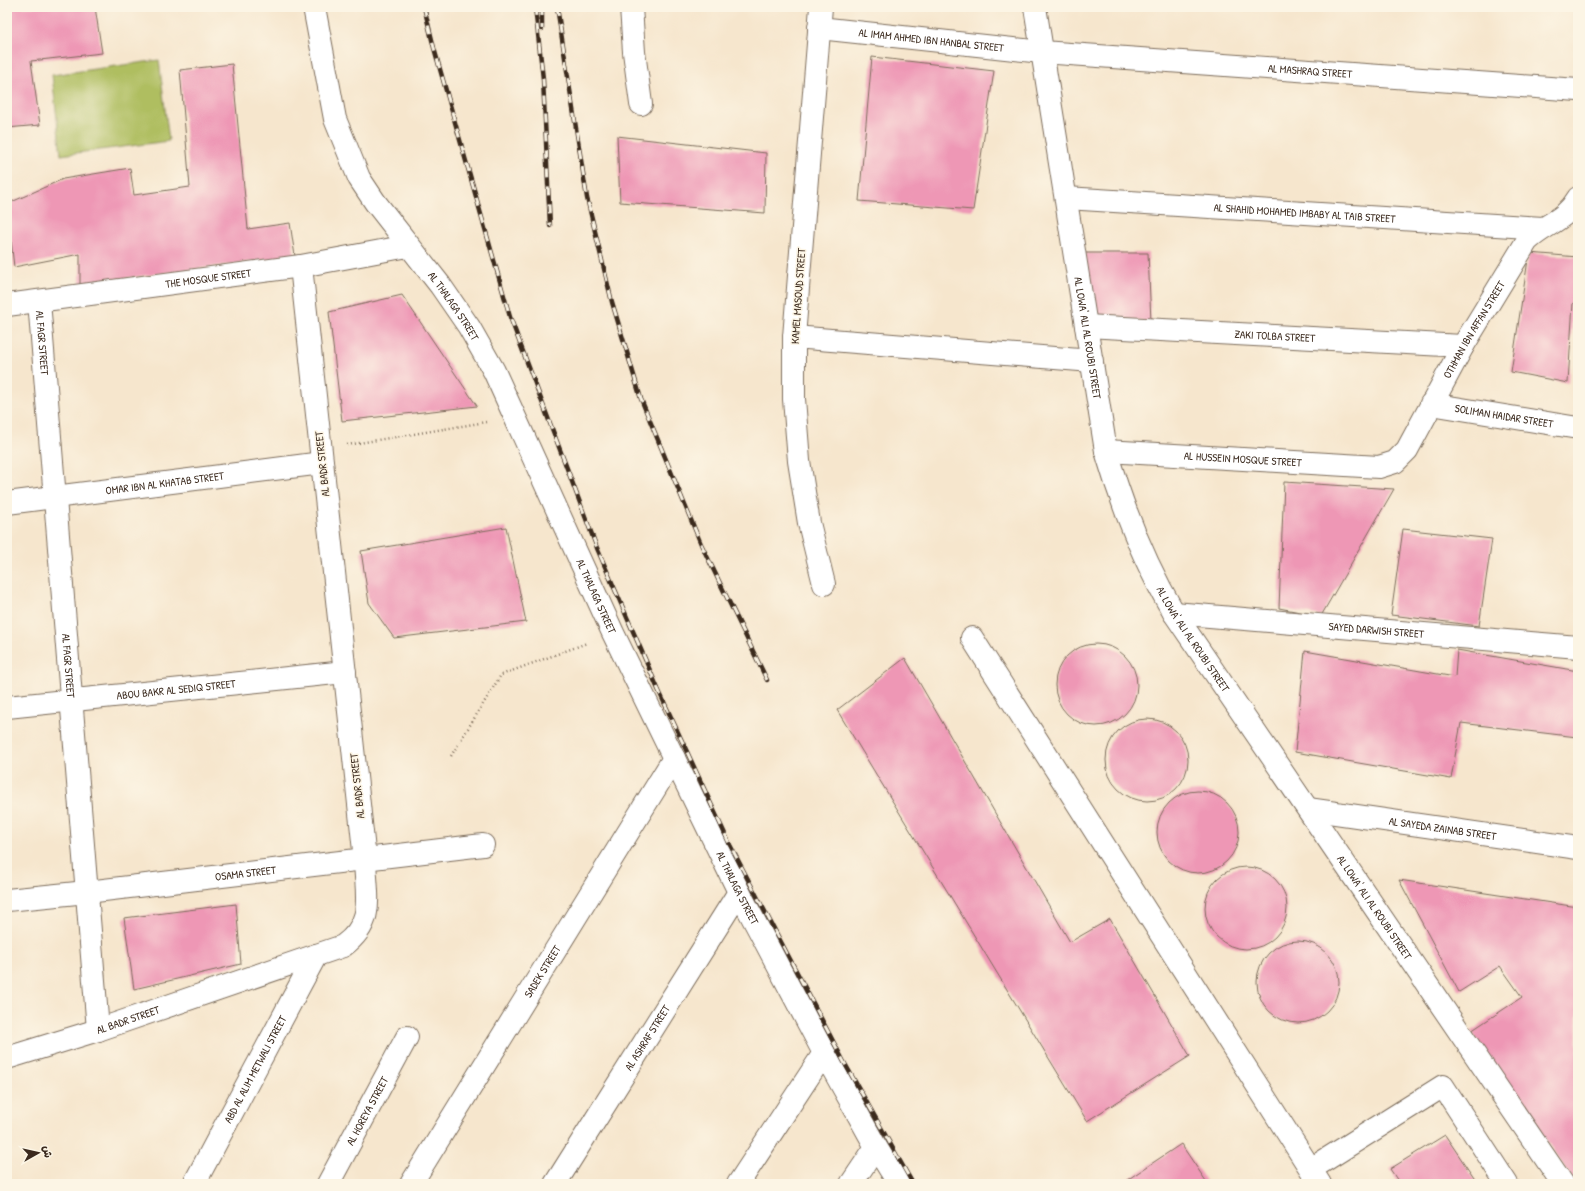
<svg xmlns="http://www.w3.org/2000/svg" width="1585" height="1191" viewBox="0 0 1585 1191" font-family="'Patrick Hand','Playpen Sans Arabic',sans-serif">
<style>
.green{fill:#afbe60;stroke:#75743f}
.building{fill:#ee97b5}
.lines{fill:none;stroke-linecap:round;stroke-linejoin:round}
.minor-casing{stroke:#7c6c5b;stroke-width:24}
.major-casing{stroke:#7c6c5b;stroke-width:24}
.path{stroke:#7c6c5b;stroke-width:2.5;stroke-dasharray:1 3;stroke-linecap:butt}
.minor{stroke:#fff;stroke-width:22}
.major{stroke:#fff;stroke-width:22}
.rail-casing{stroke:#3b2a1e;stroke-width:4.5}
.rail{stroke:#fcf5e5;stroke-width:3;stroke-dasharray:9;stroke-linecap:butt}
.labels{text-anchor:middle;stroke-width:3;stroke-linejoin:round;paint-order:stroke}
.street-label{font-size:11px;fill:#3b2a1e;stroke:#fcf5e5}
</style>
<rect width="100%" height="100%" fill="#fcf5e5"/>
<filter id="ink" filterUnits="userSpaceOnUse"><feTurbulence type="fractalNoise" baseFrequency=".025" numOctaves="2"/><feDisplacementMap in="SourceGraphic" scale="8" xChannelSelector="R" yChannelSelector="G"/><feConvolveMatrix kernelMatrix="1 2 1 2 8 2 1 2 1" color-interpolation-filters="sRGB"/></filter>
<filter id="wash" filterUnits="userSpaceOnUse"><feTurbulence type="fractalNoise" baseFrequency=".012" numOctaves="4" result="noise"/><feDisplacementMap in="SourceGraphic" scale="16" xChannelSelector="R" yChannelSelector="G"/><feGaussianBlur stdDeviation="0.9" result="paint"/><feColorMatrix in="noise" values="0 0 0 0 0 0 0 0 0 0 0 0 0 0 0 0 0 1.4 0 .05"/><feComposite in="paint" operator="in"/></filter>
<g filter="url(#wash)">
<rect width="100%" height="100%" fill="#f6e6cd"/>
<!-- green -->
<path class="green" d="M 159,60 L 169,141 L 61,155 L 52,75 Z"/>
<g id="blocks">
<!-- building -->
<path class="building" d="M 7,7 L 95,7 L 102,53 L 31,61 L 40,125 L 7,128 Z
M 872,57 L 994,71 L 973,210 L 859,201 Z
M 232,64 L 248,229 L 290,223 L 295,256 L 80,284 L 80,254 L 14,267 L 7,204 L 63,179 L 130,168 L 134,195 L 190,187 L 180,70 Z
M 617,136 L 766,153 L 765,213 L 620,202 Z
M 1085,253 L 1148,253 L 1151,322 L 1089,319 Z
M 1529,253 L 1578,257 L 1578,303 L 1573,303 L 1568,383 L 1511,372 Z
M 402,295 L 477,406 L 342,421 L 329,312 Z
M 1284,482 L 1394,489 L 1321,616 L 1279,608 Z
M 506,527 L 526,622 L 394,638 L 369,603 L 361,551 Z
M 1403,529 L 1492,539 L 1479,626 L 1391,615 Z
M1055 685a41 41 0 1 1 82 0a41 41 0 1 1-82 0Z
M 1457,650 L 1578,671 L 1577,737 L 1461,723 L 1451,779 L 1295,752 L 1305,651 L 1455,677 Z
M 905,658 L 1070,942 L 1110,919 L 1190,1056 L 1087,1121 L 837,710 Z
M1106 760a41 41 0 1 1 82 0a41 41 0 1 1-82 0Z
M1157 832a41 41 0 1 1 82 0a41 41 0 1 1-82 0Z
M1205 908a41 41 0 1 1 82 0a41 41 0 1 1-82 0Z
M 1399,880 L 1578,907 L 1578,1184 L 1576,1184 L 1471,1031 L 1522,997 L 1500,966 L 1459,992 Z
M 236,904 L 241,964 L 134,989 L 124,918 Z
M1257 982a41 41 0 1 1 82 0a41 41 0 1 1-82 0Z
M 1445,1135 L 1478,1184 L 1400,1184 L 1390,1169 Z
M 1181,1144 L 1208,1184 L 1121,1184 Z"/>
</g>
</g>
<g filter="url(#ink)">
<use href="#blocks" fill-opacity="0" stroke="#7c6c5b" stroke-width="1"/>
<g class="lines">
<defs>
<g id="minor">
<path d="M 631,7 L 634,52 L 641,104"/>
<path d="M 821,7 L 794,337 L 794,399 L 799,461 L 809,523 L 824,584"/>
<path id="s1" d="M 1035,7 L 1106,451 C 1123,509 1144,562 1174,613 L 1563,1184"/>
<path id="s2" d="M 819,28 L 1042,52 L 1578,90"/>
<path id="s3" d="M 1066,198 L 1543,228"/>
<path id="s4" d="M 39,301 L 98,1030"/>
<path id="s5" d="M 7,305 L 301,266 L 408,246"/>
<path id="s6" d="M 1086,326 L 1463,346"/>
<path d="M 794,337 L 1092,361"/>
<path id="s7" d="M 1431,404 L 1578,428"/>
<path id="s8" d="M 1106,451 L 1379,467 L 1395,462 L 1407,450 L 1463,346 L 1527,241 C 1546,223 1564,222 1578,198"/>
<path id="s9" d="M 7,503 L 322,463"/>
<path id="s10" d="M 1174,613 L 1578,647"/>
<path d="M 972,638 L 1320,1184"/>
<path id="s11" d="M 7,707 L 345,672"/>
<path id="s12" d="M 1308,809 L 1578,848"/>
<path id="s13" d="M 7,900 L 87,892 L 483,845"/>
<path id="s14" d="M 7,1058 L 98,1030 L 343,946 C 376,922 366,896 365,860 L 301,266"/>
<path d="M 1311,1169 L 1443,1086 L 1507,1184"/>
<path id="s15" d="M 194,1184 L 316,955"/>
<path id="s16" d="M 328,1184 L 407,1037"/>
<path id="s17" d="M 411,1184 L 674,758"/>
<path id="s18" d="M 555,1184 L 739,892"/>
<path d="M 738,1184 L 824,1053"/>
<path d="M 851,1184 L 876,1147"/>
</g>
<g id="major">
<path id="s19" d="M 314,7 L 335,119 L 359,178 L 375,202 L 440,285 L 469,327 L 494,371 L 613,633 L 739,892 L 824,1053 L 876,1147 L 899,1184"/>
</g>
</defs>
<!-- minor casing -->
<use href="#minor" class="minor-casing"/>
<!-- major casing -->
<use href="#major" class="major-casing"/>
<!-- path -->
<path class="path" d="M 347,445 L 486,422
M 451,756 L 501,675 L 587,643"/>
<!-- minor -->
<use href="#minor" class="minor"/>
<!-- major -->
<use href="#major" class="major"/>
<defs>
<path id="rail" d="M 424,7 L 434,48 L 510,317 L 597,548 L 658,689 L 730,845 L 844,1062 L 913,1184
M 535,7 L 543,79 L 550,226
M 542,7 L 542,29
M 557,7 L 587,198 L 612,302 L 641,399 L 701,544 L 767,680"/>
</defs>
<!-- rail casing -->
<use href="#rail" class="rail-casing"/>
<!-- rail -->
<use href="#rail" class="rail"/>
</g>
</g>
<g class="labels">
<!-- street labels -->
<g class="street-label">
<text dy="4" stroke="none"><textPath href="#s2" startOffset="113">AL IMAM AHMED IBN HANBAL STREET</textPath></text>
<text dy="4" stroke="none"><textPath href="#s2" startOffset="493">AL MASHRAQ STREET</textPath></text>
<text dy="4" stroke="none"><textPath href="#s3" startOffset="239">AL SHAHID MOHAMED IMBABY AL TAIB STREET</textPath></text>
<text dy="4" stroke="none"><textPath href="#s5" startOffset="203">THE MOSQUE STREET</textPath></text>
<text transform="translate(798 296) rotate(-86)" y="4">KAMEL MASOUD STREET</text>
<text dy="4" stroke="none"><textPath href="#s19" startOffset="337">AL THALAGA STREET</textPath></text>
<text dy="4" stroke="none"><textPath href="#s8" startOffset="445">OTHMAN IBN AFFAN STREET</textPath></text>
<text dy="4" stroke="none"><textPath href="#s6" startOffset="189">ZAKI TOLBA STREET</textPath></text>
<text dy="4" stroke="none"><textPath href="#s1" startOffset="335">AL LOWA' ALI AL ROUBI STREET</textPath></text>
<text dy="4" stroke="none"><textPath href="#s4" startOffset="42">AL FAGR STREET</textPath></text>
<text dy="4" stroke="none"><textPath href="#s7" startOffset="74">SOLIMAN HAIDAR STREET</textPath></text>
<text dy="4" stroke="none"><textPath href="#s8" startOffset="137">AL HUSSEIN MOSQUE STREET</textPath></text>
<text transform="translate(322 464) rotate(-96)" y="4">AL BADR STREET</text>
<text dy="4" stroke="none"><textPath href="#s9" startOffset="159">OMAR IBN AL KHATAB STREET</textPath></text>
<text dy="4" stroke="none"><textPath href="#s19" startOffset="661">AL THALAGA STREET</textPath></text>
<text dy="4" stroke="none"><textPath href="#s10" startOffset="203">SAYED DARWISH STREET</textPath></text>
<text dy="4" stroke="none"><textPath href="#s1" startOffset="658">AL LOWA' ALI AL ROUBI STREET</textPath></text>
<text dy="4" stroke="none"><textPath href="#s4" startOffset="366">AL FAGR STREET</textPath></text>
<text dy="4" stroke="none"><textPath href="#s11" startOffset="170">ABOU BAKR AL SEDIQ STREET</textPath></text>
<text transform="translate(357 786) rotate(-96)" y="4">AL BADR STREET</text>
<text dy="4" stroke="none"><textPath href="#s12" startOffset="136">AL SAYEDA ZAINAB STREET</textPath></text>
<text dy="4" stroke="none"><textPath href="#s13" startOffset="240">OSAMA STREET</textPath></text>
<text dy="4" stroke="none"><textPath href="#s19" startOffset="985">AL THALAGA STREET</textPath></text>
<text dy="4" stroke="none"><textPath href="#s1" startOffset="982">AL LOWA' ALI AL ROUBI STREET</textPath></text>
<text dy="4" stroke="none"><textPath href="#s17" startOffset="250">SADEK STREET</textPath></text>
<text dy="4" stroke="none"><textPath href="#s14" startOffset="127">AL BADR STREET</textPath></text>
<text dy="4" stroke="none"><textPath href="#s18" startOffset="173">AL ASHRAF STREET</textPath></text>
<text dy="4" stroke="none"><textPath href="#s15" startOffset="130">ABD AL ALIM METWALI STREET</textPath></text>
<text dy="4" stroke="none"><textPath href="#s16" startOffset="83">AL HOREYA STREET</textPath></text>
</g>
</g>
<!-- margin -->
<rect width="1585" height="1191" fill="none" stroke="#fcf5e5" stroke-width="24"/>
<!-- north arrow -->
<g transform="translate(38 1153) rotate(82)" stroke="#fcf5e5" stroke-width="3" paint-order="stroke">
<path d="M0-3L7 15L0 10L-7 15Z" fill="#3b2a1e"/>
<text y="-6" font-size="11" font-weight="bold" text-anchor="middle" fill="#3b2a1e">ش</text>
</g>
</svg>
